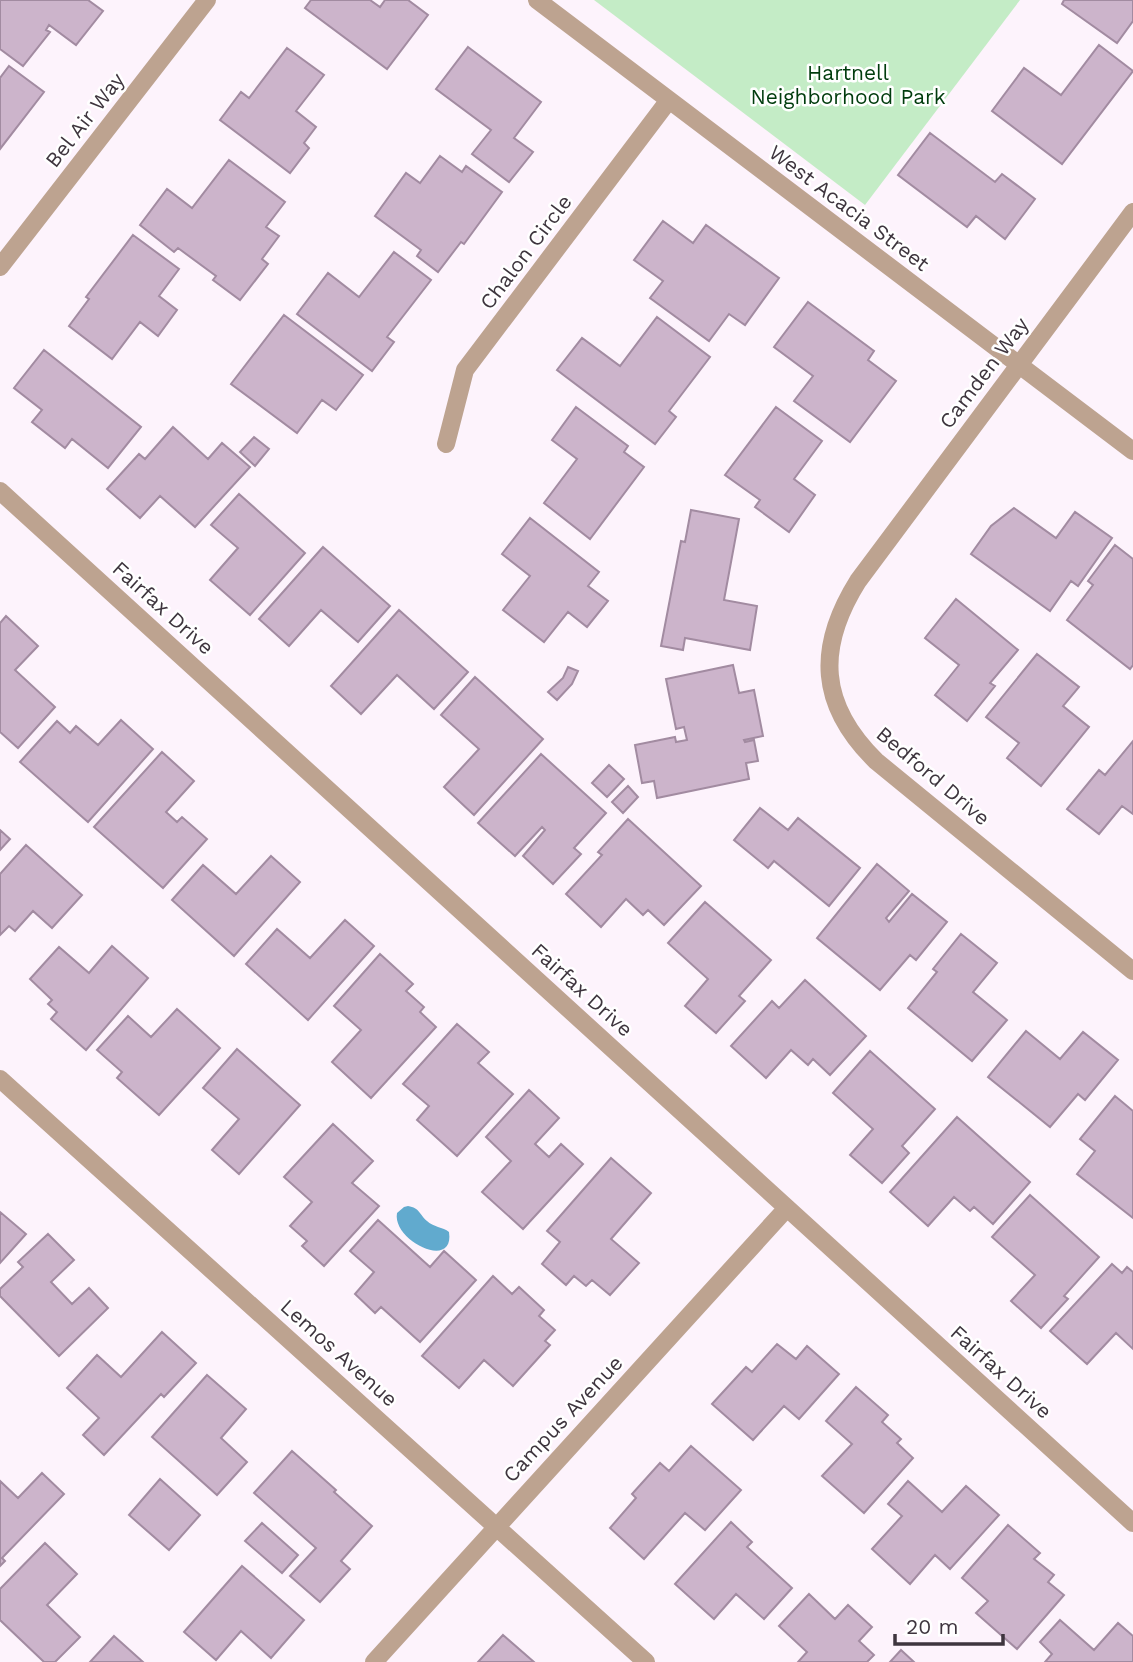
<svg xmlns="http://www.w3.org/2000/svg" width="1133" height="1662" viewBox="0 0 1133 1662" font-family="'Work Sans',sans-serif">
<style>
.green{fill:#c4ecc6}
.water{fill:#61aace}
.building{fill:#ccb4cb;stroke:#a28ba1;stroke-width:2}
.lines{fill:none;stroke-linecap:round;stroke-linejoin:round}
.minor{stroke:#bda390;stroke-width:18}
.labels{text-anchor:middle;stroke-width:5;stroke-linejoin:round;paint-order:stroke}
.park-label{font-size:21px;fill:#003c0d;stroke:#fff}
.street-label{font-size:21px;fill:#3e353e;stroke:#fff}
</style>
<rect width="100%" height="100%" fill="#fdf3fc"/>
<!-- green -->
<path class="green" d="M 594,0 L 1020,0 L 865,205 Z"/>
<!-- water -->
<path class="water" d="M 408,1206 C 420,1208 419,1214 427,1221 C 433,1227 443,1227 449,1232 C 455,1271 392,1241 397,1213 L 404,1207 Z"/>
<!-- building -->
<path class="building" d="M 0,0 L 88,0 L 103,11 L 76,45 L 49,25 L 46,30 L 50,32 L 23,66 L 0,49 Z
M 311,0 L 370,0 L 380,7 L 385,0 L 408,0 L 428,15 L 387,69 L 305,8 Z
M 1064,0 L 1133,0 L 1133,21 L 1117,43 L 1062,4 Z
M 1099,45 L 1133,71 L 1062,164 L 992,111 L 1024,68 L 1061,95 Z
M 468,47 L 541,102 L 514,138 L 533,152 L 509,182 L 472,154 L 491,130 L 436,89 Z
M 287,48 L 324,75 L 296,111 L 316,127 L 304,143 L 309,148 L 290,173 L 220,120 L 241,92 L 249,98 Z
M 9,66 L 44,92 L 0,149 L 0,78 Z
M 930,133 L 995,182 L 1002,174 L 1035,199 L 1005,239 L 976,216 L 967,227 L 898,175 Z
M 440,156 L 462,172 L 466,166 L 502,192 L 464,244 L 461,242 L 438,272 L 417,256 L 421,250 L 375,216 L 406,173 L 420,183 Z
M 229,160 L 285,202 L 266,227 L 279,236 L 262,259 L 268,264 L 240,300 L 213,280 L 216,276 L 178,248 L 174,252 L 140,225 L 167,189 L 192,208 Z
M 663,221 L 693,243 L 706,225 L 779,278 L 745,325 L 729,314 L 709,341 L 650,298 L 663,281 L 634,260 Z
M 133,235 L 179,269 L 159,296 L 177,310 L 158,336 L 140,322 L 112,359 L 69,326 L 89,299 L 86,297 Z
M 394,252 L 431,280 L 387,337 L 394,342 L 372,371 L 297,314 L 328,273 L 359,297 Z
M 808,302 L 874,351 L 868,360 L 896,381 L 850,442 L 794,401 L 813,376 L 774,347 Z
M 284,315 L 363,375 L 336,410 L 322,400 L 297,433 L 231,384 Z
M 657,317 L 710,357 L 669,411 L 676,417 L 655,444 L 557,370 L 582,338 L 620,366 Z
M 44,350 L 141,427 L 108,468 L 72,439 L 65,448 L 32,422 L 42,410 L 14,388 Z
M 576,407 L 628,446 L 624,452 L 644,467 L 590,539 L 544,503 L 577,459 L 552,440 Z
M 776,407 L 822,441 L 794,479 L 815,495 L 789,532 L 755,507 L 760,500 L 725,475 Z
M 173,427 L 208,459 L 222,443 L 250,467 L 195,527 L 160,496 L 140,518 L 107,489 L 139,454 L 145,459 Z
M 254,437 L 269,449 L 255,466 L 240,452 Z
M 239,494 L 305,553 L 250,615 L 210,580 L 238,548 L 211,525 Z
M 1014,508 L 1056,538 L 1075,512 L 1112,538 L 1078,586 L 1071,581 L 1050,611 L 971,554 L 991,526 Z
M 691,510 L 739,519 L 724,600 L 757,606 L 750,650 L 685,638 L 683,650 L 661,646 L 681,541 L 685,542 Z
M 530,518 L 599,572 L 588,586 L 608,601 L 587,627 L 568,612 L 544,642 L 503,610 L 530,576 L 502,554 Z
M 1115,545 L 1133,559 L 1133,665 L 1130,669 L 1067,620 L 1093,585 L 1088,581 Z
M 323,547 L 390,606 L 358,642 L 321,610 L 289,646 L 259,619 Z
M 956,599 L 1018,650 L 990,683 L 995,686 L 967,721 L 935,695 L 959,665 L 925,638 Z
M 399,610 L 468,672 L 434,709 L 397,675 L 361,714 L 331,686 Z
M 6,616 L 38,646 L 15,670 L 55,707 L 18,748 L 0,732 L 0,623 Z
M 1037,654 L 1079,687 L 1063,706 L 1089,727 L 1041,786 L 1007,758 L 1019,743 L 986,717 Z
M 733,665 L 739,693 L 754,690 L 763,736 L 744,740 L 745,742 L 754,740 L 758,761 L 746,763 L 749,779 L 657,798 L 654,781 L 642,783 L 635,745 L 675,737 L 676,742 L 687,740 L 684,727 L 676,729 L 666,679 Z
M 568,667 L 578,671 L 572,684 L 557,700 L 548,692 L 563,678 Z
M 475,677 L 543,739 L 474,815 L 444,787 L 479,749 L 441,715 Z
M 121,720 L 153,749 L 88,822 L 20,762 L 57,721 L 70,733 L 76,726 L 98,745 Z
M 1133,741 L 1133,814 L 1122,806 L 1099,834 L 1067,809 L 1099,770 L 1105,775 Z
M 162,752 L 194,781 L 166,812 L 177,822 L 182,817 L 207,839 L 163,888 L 94,827 Z
M 541,754 L 606,813 L 574,848 L 581,854 L 553,884 L 523,856 L 545,830 L 542,827 L 515,856 L 478,823 Z
M 609,765 L 624,779 L 607,797 L 592,783 Z
M 628,786 L 638,797 L 623,813 L 612,802 Z
M 760,808 L 788,830 L 798,818 L 860,868 L 829,906 L 774,861 L 768,868 L 734,840 Z
M 628,819 L 701,886 L 664,925 L 648,910 L 643,915 L 626,899 L 601,927 L 566,894 L 602,855 L 598,852 Z
M 0,830 L 10,839 L 0,850 Z
M 26,845 L 82,895 L 52,928 L 33,911 L 15,931 L 9,926 L 0,935 L 0,874 Z
M 271,856 L 300,882 L 234,956 L 172,900 L 203,865 L 236,894 Z
M 877,864 L 909,891 L 886,918 L 889,922 L 912,894 L 947,922 L 916,960 L 910,955 L 880,990 L 817,938 Z
M 705,902 L 771,960 L 739,996 L 745,1001 L 716,1033 L 685,1006 L 708,979 L 668,943 Z
M 345,920 L 374,946 L 308,1020 L 246,964 L 277,929 L 310,958 Z
M 961,934 L 997,963 L 973,992 L 1007,1020 L 972,1061 L 908,1008 L 937,972 L 933,969 Z
M 112,946 L 148,978 L 86,1050 L 51,1019 L 57,1012 L 48,1004 L 52,1000 L 30,979 L 59,947 L 89,973 Z
M 380,954 L 413,984 L 406,991 L 424,1007 L 420,1012 L 436,1027 L 371,1098 L 332,1062 L 361,1030 L 334,1006 Z
M 805,980 L 866,1036 L 830,1075 L 813,1059 L 808,1065 L 791,1050 L 766,1078 L 731,1046 L 772,1001 L 779,1008 Z
M 177,1009 L 220,1048 L 159,1115 L 117,1078 L 122,1072 L 97,1050 L 128,1016 L 151,1037 Z
M 457,1024 L 489,1052 L 478,1063 L 513,1094 L 457,1156 L 417,1120 L 429,1106 L 403,1084 Z
M 1026,1031 L 1060,1059 L 1083,1032 L 1118,1060 L 1085,1100 L 1078,1094 L 1050,1127 L 988,1077 Z
M 237,1049 L 300,1105 L 239,1174 L 212,1150 L 239,1119 L 203,1088 Z
M 870,1051 L 935,1109 L 902,1146 L 909,1153 L 882,1183 L 850,1155 L 873,1129 L 833,1093 Z
M 529,1090 L 559,1118 L 535,1144 L 549,1157 L 561,1144 L 583,1164 L 523,1229 L 482,1192 L 511,1161 L 486,1137 Z
M 1115,1096 L 1133,1111 L 1133,1218 L 1077,1174 L 1095,1151 L 1080,1139 Z
M 957,1117 L 1030,1182 L 993,1224 L 974,1207 L 970,1211 L 954,1197 L 928,1226 L 890,1192 Z
M 333,1124 L 373,1161 L 352,1183 L 379,1206 L 324,1266 L 302,1246 L 307,1241 L 290,1226 L 312,1202 L 284,1177 Z
M 611,1158 L 651,1193 L 611,1239 L 639,1263 L 610,1295 L 592,1280 L 586,1286 L 574,1276 L 566,1285 L 542,1264 L 560,1242 L 547,1231 Z
M 1030,1195 L 1099,1257 L 1064,1296 L 1068,1299 L 1041,1328 L 1011,1301 L 1035,1275 L 992,1237 Z
M 0,1212 L 26,1234 L 0,1263 Z
M 378,1220 L 430,1267 L 444,1251 L 476,1280 L 420,1342 L 381,1307 L 375,1313 L 355,1294 L 374,1272 L 350,1251 Z
M 48,1234 L 74,1260 L 51,1282 L 72,1304 L 89,1288 L 108,1308 L 59,1356 L 0,1296 L 0,1289 L 23,1267 L 18,1262 Z
M 1112,1264 L 1122,1273 L 1127,1267 L 1133,1272 L 1133,1349 L 1116,1333 L 1087,1364 L 1050,1331 Z
M 493,1276 L 512,1294 L 519,1287 L 544,1310 L 539,1316 L 555,1330 L 545,1341 L 550,1345 L 513,1386 L 484,1360 L 459,1388 L 422,1356 Z
M 162,1332 L 196,1363 L 164,1397 L 161,1394 L 104,1455 L 83,1435 L 99,1418 L 67,1388 L 97,1355 L 121,1377 Z
M 777,1344 L 796,1359 L 807,1346 L 839,1374 L 799,1419 L 784,1406 L 753,1440 L 712,1404 L 746,1367 L 752,1372 Z
M 207,1375 L 246,1409 L 221,1438 L 247,1462 L 217,1495 L 152,1437 Z
M 856,1387 L 888,1415 L 882,1422 L 901,1439 L 897,1443 L 913,1458 L 864,1513 L 822,1476 L 852,1444 L 826,1421 Z
M 691,1446 L 741,1490 L 705,1530 L 685,1513 L 644,1559 L 610,1528 L 636,1498 L 632,1494 L 660,1463 L 669,1471 Z
M 292,1451 L 336,1490 L 334,1492 L 372,1526 L 341,1561 L 350,1569 L 320,1602 L 290,1576 L 316,1548 L 254,1493 Z
M 42,1473 L 64,1494 L 2,1558 L 5,1561 L 0,1566 L 0,1481 L 18,1498 Z
M 160,1479 L 200,1515 L 169,1550 L 129,1515 Z
M 908,1481 L 942,1512 L 966,1486 L 999,1515 L 950,1569 L 935,1555 L 910,1584 L 872,1549 L 902,1516 L 888,1504 Z
M 731,1522 L 752,1542 L 747,1547 L 792,1588 L 764,1619 L 736,1594 L 714,1619 L 675,1584 Z
M 262,1523 L 298,1555 L 282,1573 L 245,1541 Z
M 1008,1525 L 1040,1553 L 1034,1559 L 1054,1575 L 1048,1582 L 1064,1595 L 1017,1649 L 976,1613 L 988,1601 L 962,1578 Z
M 45,1543 L 77,1574 L 47,1605 L 80,1637 L 55,1662 L 44,1662 L 0,1620 L 0,1589 Z
M 242,1566 L 304,1620 L 271,1658 L 241,1631 L 216,1660 L 184,1632 Z
M 809,1594 L 835,1619 L 848,1605 L 872,1627 L 859,1641 L 874,1655 L 867,1662 L 798,1662 L 807,1652 L 779,1626 Z
M 1060,1620 L 1094,1650 L 1118,1623 L 1133,1636 L 1133,1662 L 1045,1662 L 1052,1654 L 1040,1642 Z
M 503,1635 L 534,1662 L 478,1662 Z
M 114,1636 L 143,1662 L 90,1662 Z
M 901,1650 L 914,1662 L 890,1662 Z"/>
<g class="lines">
<!-- minor -->
<path class="minor" d="M 537,0 L 1133,451
M 1133,212 L 858,581 C 816,648 819,705 876,761 L 1133,971
M 0,267 L 207,0
M 446,444 L 465,370 L 669,100
M 0,491 L 1133,1523
M 0,1079 L 646,1662
M 374,1662 L 787,1208"/>
</g>
<g class="labels">
<!-- park labels -->
<g class="park-label">
<text x="848" y="80">Hartnell<tspan x="848" dy="24">Neighborhood Park</tspan></text>
</g>
<!-- street labels -->
<g class="street-label">
<text transform="translate(85 120) rotate(-52)" y="7">Bel Air Way</text>
<text transform="translate(849 208) rotate(37)" y="7">West Acacia Street</text>
<text transform="translate(526 252) rotate(-53)" y="7">Chalon Circle</text>
<text transform="translate(984 373) rotate(-53)" y="7">Camden Way</text>
<text transform="translate(163 608) rotate(42)" y="7">Fairfax Drive</text>
<text transform="translate(933 776) rotate(40)" y="7">Bedford Drive</text>
<text transform="translate(582 990) rotate(42)" y="7">Fairfax Drive</text>
<text transform="translate(339 1353) rotate(42)" y="7">Lemos Avenue</text>
<text transform="translate(1001 1372) rotate(42)" y="7">Fairfax Drive</text>
<text transform="translate(563 1419) rotate(-47)" y="7">Campus Avenue</text>
</g>
</g>
<!-- scale -->
<path d="M895 1634v10h108v-10" fill="none" stroke="#3e353e" stroke-width="3.5"/>
<text x="906" y="1634" font-size="21" fill="#3e353e" stroke="#ffffff" stroke-width="5" paint-order="stroke">20 m</text>
</svg>
